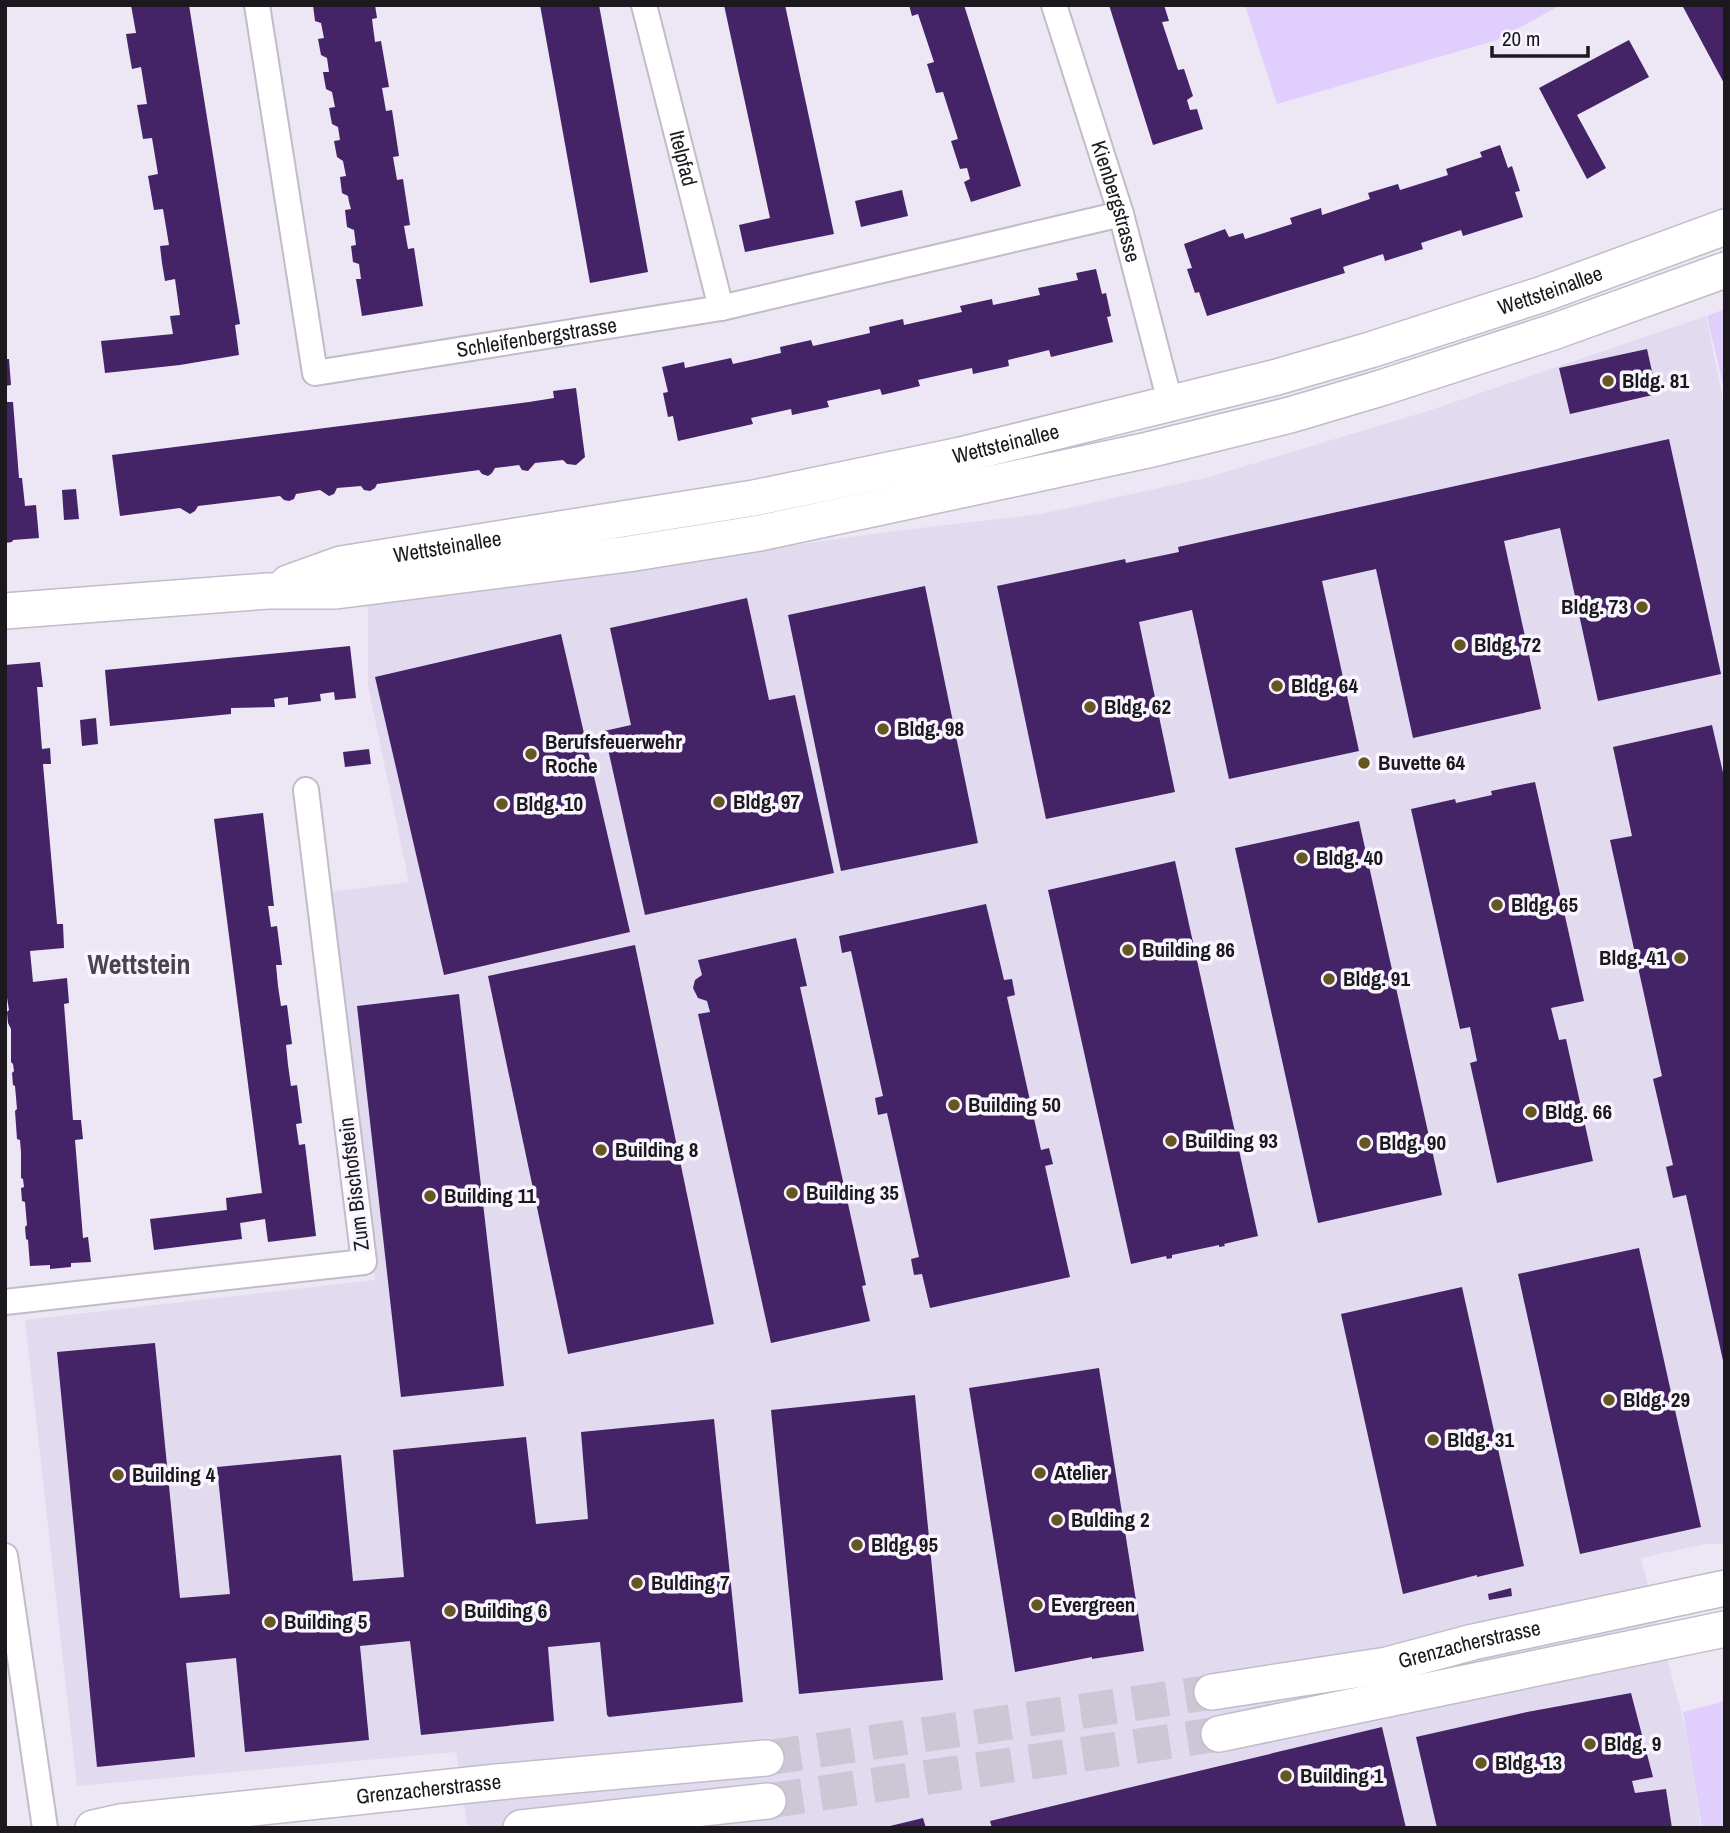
<svg xmlns="http://www.w3.org/2000/svg" width="1730" height="1833" viewBox="0 0 1730 1833" font-family="'Archivo Narrow',sans-serif">
<style>
.built{fill:#e2daef}
.green{fill:#e0cefc}
.building{fill:#442367}
.lines{fill:none;stroke-linecap:round;stroke-linejoin:round}
.secondary-tunnel{stroke:#cdc7d5;stroke-width:35;stroke-dasharray:35 18;stroke-linecap:butt}
.minor-casing{stroke:#c1bcc9;stroke-width:28}
.secondary-casing{stroke:#c1bcc9;stroke-width:38}
.minor{stroke:#fff;stroke-width:24}
.secondary{stroke:#fff;stroke-width:35}
.poi-dot{fill:#655623;stroke:#f8f5fe;stroke-width:2.5}
.labels{text-anchor:middle;stroke-width:7;stroke-linejoin:round;paint-order:stroke}
.street-label{font-size:21px;fill:#1b191e;stroke:#f8f5fe}
.poi-label{font-size:21px;font-weight:bold;fill:#1b191e;stroke:#f8f5fe;text-anchor:start}
.district-label{font-size:28px;font-weight:bold;fill:#494450;stroke:#f8f5fe}
</style>
<rect width="100%" height="100%" fill="#ece6f5"/>
<!-- built -->
<path class="built" d="M 1706,316 L 1725,410 L 1725,1544 L 1705,1544 L 1641,1558 L 1686,1731 L 1701,1828 L 468,1828 L 456,1752 L 77,1786 L 25,1320 L 375,1280 L 330,892 L 409,882 L 368,686 L 368,605 L 895,531 L 1041,514 L 1209,477 L 1428,411 Z"/>
<!-- green -->
<path class="green" d="M 1245,5 L 1558,5 L 1559,6 L 1497,40 L 1277,104 Z
M 1725,309 L 1725,393 L 1707,316 Z
M 1725,1701 L 1725,1828 L 1702,1828 L 1683,1712 Z"/>
<!-- building -->
<path class="building" d="M 131,5 L 189,5 L 240,324 L 235,325 L 239,355 L 180,365 L 105,373 L 101,341 L 173,334 L 170,316 L 180,315 L 175,279 L 165,281 L 162,263 L 160,246 L 169,245 L 163,209 L 154,210 L 148,176 L 158,174 L 152,138 L 143,139 L 137,105 L 147,104 L 141,67 L 132,69 L 129,52 L 126,34 L 136,33 Z
M 313,5 L 375,5 L 377,18 L 372,19 L 375,42 L 381,41 L 389,87 L 382,88 L 386,111 L 392,110 L 399,156 L 393,157 L 397,180 L 403,179 L 410,225 L 404,226 L 408,249 L 414,248 L 423,306 L 362,316 L 356,279 L 361,279 L 359,264 L 353,262 L 351,246 L 356,245 L 354,230 L 347,227 L 345,210 L 351,209 L 349,202 L 348,196 L 342,193 L 340,177 L 346,176 L 343,161 L 337,157 L 334,141 L 340,140 L 338,127 L 332,124 L 329,108 L 335,107 L 332,92 L 326,89 L 323,72 L 329,72 L 327,58 L 321,55 L 318,39 L 324,38 L 321,23 L 315,21 Z
M 540,5 L 599,5 L 648,272 L 590,283 Z
M 724,5 L 785,5 L 834,234 L 745,252 L 739,225 L 770,218 Z
M 909,5 L 964,5 L 1021,186 L 971,202 L 964,182 L 970,179 L 967,168 L 960,169 L 951,141 L 958,139 L 943,92 L 936,93 L 927,64 L 934,62 L 918,14 L 912,16 Z
M 1109,5 L 1164,5 L 1169,21 L 1162,22 L 1178,70 L 1184,69 L 1193,96 L 1187,100 L 1190,110 L 1197,109 L 1203,129 L 1153,145 Z
M 1682,5 L 1725,5 L 1725,85 Z
M 1629,40 L 1649,77 L 1577,115 L 1606,168 L 1587,179 L 1539,88 Z
M 1500,145 L 1508,168 L 1512,166 L 1520,191 L 1515,192 L 1523,217 L 1463,236 L 1461,230 L 1421,243 L 1423,249 L 1385,261 L 1383,254 L 1343,267 L 1345,273 L 1207,316 L 1199,292 L 1195,293 L 1187,269 L 1192,268 L 1184,244 L 1225,229 L 1229,237 L 1243,233 L 1245,239 L 1292,224 L 1290,218 L 1321,208 L 1322,215 L 1370,199 L 1368,193 L 1398,184 L 1400,190 L 1448,175 L 1446,169 L 1482,157 L 1480,152 Z
M 902,190 L 908,216 L 861,227 L 855,201 Z
M 1096,269 L 1102,294 L 1106,293 L 1111,316 L 1107,317 L 1113,342 L 1051,357 L 1049,350 L 1029,355 L 1008,360 L 1009,366 L 973,374 L 972,368 L 918,380 L 920,386 L 882,395 L 880,389 L 827,401 L 829,407 L 792,415 L 791,409 L 751,418 L 753,424 L 678,441 L 673,416 L 668,417 L 663,393 L 668,392 L 662,367 L 684,362 L 685,368 L 731,358 L 733,364 L 781,353 L 780,347 L 811,340 L 813,346 L 870,333 L 869,327 L 903,319 L 904,325 L 962,312 L 960,306 L 992,299 L 993,305 L 1040,295 L 1038,288 L 1078,280 L 1076,273 Z
M 1647,349 L 1657,394 L 1570,414 L 1559,368 Z
M 5,359 L 9,359 L 11,385 L 5,386 Z
M 576,388 L 585,457 L 576,465 L 567,464 L 563,460 L 535,463 L 528,471 L 522,470 L 519,465 L 495,468 L 492,473 L 488,476 L 482,474 L 479,470 L 377,484 L 375,488 L 370,491 L 364,490 L 361,486 L 337,488 L 334,494 L 329,496 L 320,490 L 296,494 L 294,499 L 289,501 L 284,500 L 280,496 L 198,506 L 195,511 L 190,514 L 180,508 L 120,516 L 112,455 L 529,402 L 554,398 L 553,391 Z
M 5,402 L 13,402 L 19,478 L 22,478 L 25,506 L 36,505 L 39,538 L 13,540 L 12,542 L 5,543 Z
M 1669,439 L 1721,674 L 1598,701 L 1560,528 L 1504,541 L 1541,709 L 1413,738 L 1376,569 L 1322,581 L 1359,751 L 1229,779 L 1192,610 L 1139,622 L 1175,792 L 1046,819 L 997,586 L 1125,559 L 1126,563 L 1179,552 L 1178,547 Z
M 76,489 L 79,519 L 64,520 L 62,490 Z
M 925,586 L 978,843 L 841,871 L 788,615 Z
M 747,598 L 769,700 L 795,695 L 834,873 L 645,915 L 604,731 L 631,725 L 610,628 Z
M 561,634 L 630,932 L 444,975 L 375,677 Z
M 350,646 L 356,698 L 335,700 L 334,692 L 320,694 L 321,701 L 288,705 L 288,697 L 274,699 L 275,707 L 231,708 L 231,714 L 110,726 L 105,670 Z
M 40,662 L 43,687 L 37,687 L 42,749 L 50,748 L 51,764 L 43,764 L 57,924 L 63,924 L 64,948 L 30,951 L 33,982 L 67,978 L 69,1003 L 64,1004 L 73,1120 L 81,1120 L 83,1139 L 75,1140 L 83,1238 L 88,1237 L 91,1262 L 71,1263 L 71,1267 L 50,1269 L 50,1265 L 30,1266 L 28,1240 L 26,1239 L 25,1227 L 27,1225 L 25,1202 L 22,1201 L 21,1188 L 24,1187 L 23,1179 L 21,1178 L 21,1152 L 20,1140 L 17,1139 L 15,1111 L 17,1109 L 15,1086 L 13,1085 L 12,1073 L 14,1071 L 13,1064 L 11,1062 L 11,1029 L 8,1023 L 7,1012 L 9,1010 L 5,985 L 5,665 Z
M 96,718 L 98,744 L 82,746 L 80,720 Z
M 1712,725 L 1725,781 L 1724,1365 L 1686,1195 L 1673,1198 L 1666,1167 L 1673,1165 L 1653,1079 L 1662,1076 L 1610,840 L 1632,836 L 1613,747 Z
M 369,749 L 371,764 L 345,767 L 343,752 Z
M 1535,782 L 1584,1001 L 1551,1008 L 1559,1040 L 1566,1039 L 1593,1161 L 1497,1183 L 1470,1063 L 1477,1061 L 1470,1027 L 1460,1029 L 1411,809 L 1455,799 L 1456,803 L 1492,795 L 1491,791 Z
M 263,813 L 274,906 L 268,906 L 271,927 L 277,926 L 282,965 L 276,965 L 278,986 L 281,1006 L 287,1005 L 292,1044 L 286,1045 L 288,1065 L 291,1086 L 297,1085 L 302,1123 L 296,1124 L 299,1145 L 305,1144 L 316,1236 L 268,1242 L 265,1219 L 240,1223 L 242,1239 L 154,1250 L 150,1219 L 227,1210 L 226,1198 L 262,1193 L 214,819 Z
M 1359,821 L 1442,1195 L 1318,1223 L 1235,848 Z
M 1175,861 L 1258,1236 L 1224,1244 L 1225,1246 L 1219,1247 L 1219,1245 L 1172,1255 L 1172,1258 L 1167,1259 L 1166,1256 L 1131,1264 L 1048,890 Z
M 986,904 L 1004,980 L 1012,979 L 1015,995 L 1007,997 L 1041,1150 L 1049,1148 L 1053,1164 L 1045,1166 L 1070,1277 L 930,1308 L 922,1274 L 914,1275 L 911,1259 L 919,1257 L 887,1113 L 878,1115 L 875,1098 L 883,1096 L 851,951 L 842,953 L 839,936 Z
M 796,938 L 807,986 L 800,987 L 866,1285 L 862,1286 L 870,1321 L 771,1343 L 698,1014 L 710,1012 L 707,1001 L 698,998 L 693,988 L 695,980 L 702,975 L 698,960 Z
M 635,945 L 714,1324 L 568,1354 L 488,976 Z
M 459,994 L 504,1386 L 401,1397 L 357,1006 Z
M 1639,1248 L 1701,1527 L 1580,1554 L 1518,1274 Z
M 1462,1287 L 1524,1566 L 1477,1577 L 1477,1575 L 1403,1594 L 1341,1314 Z
M 155,1343 L 180,1598 L 230,1594 L 217,1467 L 341,1455 L 353,1581 L 404,1577 L 393,1450 L 526,1437 L 536,1524 L 588,1519 L 581,1432 L 714,1419 L 743,1702 L 609,1717 L 607,1715 L 600,1642 L 548,1647 L 554,1721 L 421,1735 L 410,1641 L 360,1646 L 369,1740 L 245,1752 L 236,1658 L 186,1663 L 195,1757 L 97,1767 L 57,1352 Z
M 1099,1368 L 1144,1651 L 1092,1659 L 1092,1657 L 1015,1672 L 969,1388 Z
M 915,1395 L 943,1680 L 799,1694 L 771,1410 Z
M 1511,1588 L 1512,1596 L 1489,1600 L 1488,1594 Z
M 1631,1693 L 1653,1777 L 1632,1781 L 1635,1793 L 1666,1789 L 1672,1828 L 1437,1828 L 1416,1737 L 1527,1712 Z
M 1382,1727 L 1406,1828 L 992,1828 L 990,1821 Z
M 923,1818 L 926,1828 L 886,1828 L 886,1827 Z"/>
<g class="lines">
<!-- secondary-tunnel -->
<path class="secondary-tunnel" d="M 766,1758 L 1212,1692
M 768,1801 L 1219,1734"/>
<defs>
<g id="minor">
<path id="s1" d="M 257,5 L 315,373 L 721,308 L 1121,214"/>
<path id="s2" d="M 644,5 L 721,308"/>
<path id="s3" d="M 1054,5 L 1121,214 L 1170,402"/>
<path d="M 5,1302 L 364,1262 L 306,790"/>
<path d="M 5,1556 L 45,1828"/>
</g>
<g id="secondary">
<path id="s4" d="M 288,583 L 341,564 L 754,498 L 961,455 L 1277,377 L 1370,350 L 1543,294 L 1725,227"/>
<path d="M 5,611 L 268,591 L 336,591 L 628,554 L 760,533 L 1148,450 L 1290,415 L 1381,388 L 1553,332 L 1725,270"/>
<path id="s5" d="M 1212,1692 L 1387,1665 L 1473,1642 L 1725,1588"/>
<path d="M 1219,1734 L 1725,1629"/>
<path id="s6" d="M 93,1828 L 120,1822 L 497,1782 L 766,1758"/>
<path d="M 521,1828 L 768,1801"/>
</g>
</defs>
<!-- minor casing -->
<use href="#minor" class="minor-casing"/>
<!-- secondary casing -->
<use href="#secondary" class="secondary-casing"/>
<!-- minor -->
<use href="#minor" class="minor"/>
<!-- secondary -->
<use href="#secondary" class="secondary"/>
</g>
<!-- markers -->
<g class="poi-dot">
<circle cx="1608" cy="381" r="7"/>
<circle cx="1642" cy="607" r="7"/>
<circle cx="1460" cy="645" r="7"/>
<circle cx="1277" cy="686" r="7"/>
<circle cx="1090" cy="707" r="7"/>
<circle cx="883" cy="729" r="7"/>
<circle cx="531" cy="754" r="7"/>
<circle cx="1364" cy="763" r="7"/>
<circle cx="719" cy="802" r="7"/>
<circle cx="502" cy="804" r="7"/>
<circle cx="1302" cy="858" r="7"/>
<circle cx="1497" cy="905" r="7"/>
<circle cx="1128" cy="950" r="7"/>
<circle cx="1680" cy="958" r="7"/>
<circle cx="1329" cy="979" r="7"/>
<circle cx="954" cy="1105" r="7"/>
<circle cx="1531" cy="1112" r="7"/>
<circle cx="1171" cy="1141" r="7"/>
<circle cx="1365" cy="1143" r="7"/>
<circle cx="601" cy="1150" r="7"/>
<circle cx="792" cy="1193" r="7"/>
<circle cx="430" cy="1196" r="7"/>
<circle cx="1609" cy="1400" r="7"/>
<circle cx="1433" cy="1440" r="7"/>
<circle cx="1040" cy="1473" r="7"/>
<circle cx="118" cy="1475" r="7"/>
<circle cx="1057" cy="1520" r="7"/>
<circle cx="857" cy="1545" r="7"/>
<circle cx="637" cy="1583" r="7"/>
<circle cx="1037" cy="1605" r="7"/>
<circle cx="450" cy="1611" r="7"/>
<circle cx="270" cy="1622" r="7"/>
<circle cx="1590" cy="1744" r="7"/>
<circle cx="1481" cy="1763" r="7"/>
<circle cx="1286" cy="1776" r="7"/>
</g>
<g class="labels">
<!-- street labels -->
<g class="street-label">
<text dy="7" stroke="none"><textPath href="#s2" startOffset="158">Itelpfad</textPath></text>
<text dy="7" stroke="none"><textPath href="#s3" startOffset="206">Kienbergstrasse</textPath></text>
<text dy="7" stroke="none"><textPath href="#s4" startOffset="1298">Wettsteinallee</textPath></text>
<text dy="7" stroke="none"><textPath href="#s1" startOffset="597">Schleifenbergstrasse</textPath></text>
<text dy="7" stroke="none"><textPath href="#s4" startOffset="732">Wettsteinallee</textPath></text>
<text dy="7" stroke="none"><textPath href="#s4" startOffset="164">Wettsteinallee</textPath></text>
<text transform="translate(354 1184) rotate(-97)" y="7">Zum Bischofstein</text>
<text dy="7" stroke="none"><textPath href="#s5" startOffset="262">Grenzacherstrasse</textPath></text>
<text dy="7" stroke="none"><textPath href="#s6" startOffset="338">Grenzacherstrasse</textPath></text>
</g>
<!-- poi labels -->
<g class="poi-label">
<text x="1622" y="388">Bldg. 81</text>
<text x="1628" y="614" text-anchor="end">Bldg. 73</text>
<text x="1474" y="652">Bldg. 72</text>
<text x="1291" y="693">Bldg. 64</text>
<text x="1104" y="714">Bldg. 62</text>
<text x="897" y="736">Bldg. 98</text>
<text x="545" y="749">Berufsfeuerwehr<tspan x="545" dy="24">Roche</tspan></text>
<text x="1378" y="770">Buvette 64</text>
<text x="733" y="809">Bldg. 97</text>
<text x="516" y="811">Bldg. 10</text>
<text x="1316" y="865">Bldg. 40</text>
<text x="1511" y="912">Bldg. 65</text>
<text x="1142" y="957">Building 86</text>
<text x="1666" y="965" text-anchor="end">Bldg. 41</text>
<text x="1343" y="986">Bldg. 91</text>
<text x="968" y="1112">Building 50</text>
<text x="1545" y="1119">Bldg. 66</text>
<text x="1185" y="1148">Building 93</text>
<text x="1379" y="1150">Bldg. 90</text>
<text x="615" y="1157">Building 8</text>
<text x="806" y="1200">Building 35</text>
<text x="444" y="1203">Building 11</text>
<text x="1623" y="1407">Bldg. 29</text>
<text x="1447" y="1447">Bldg. 31</text>
<text x="1054" y="1480">Atelier</text>
<text x="132" y="1482">Building 4</text>
<text x="1071" y="1527">Bulding 2</text>
<text x="871" y="1552">Bldg. 95</text>
<text x="651" y="1590">Bulding 7</text>
<text x="1051" y="1612">Evergreen</text>
<text x="464" y="1618">Building 6</text>
<text x="284" y="1629">Building 5</text>
<text x="1604" y="1751">Bldg. 9</text>
<text x="1495" y="1770">Bldg. 13</text>
<text x="1300" y="1783">Building 1</text>
</g>
<!-- district labels -->
<g class="district-label">
<text x="139" y="974">Wettstein</text>
</g>
</g>
<!-- border -->
<rect width="1730" height="1833" fill="none" stroke="#1b191e" stroke-width="14"/>
<!-- scale -->
<path d="M1492 46v10h96v-10" fill="none" stroke="#1b191e" stroke-width="3.5"/>
<text x="1502" y="46" font-size="21" fill="#1b191e" stroke="#f8f5fe" stroke-width="5" paint-order="stroke">20 m</text>
</svg>
